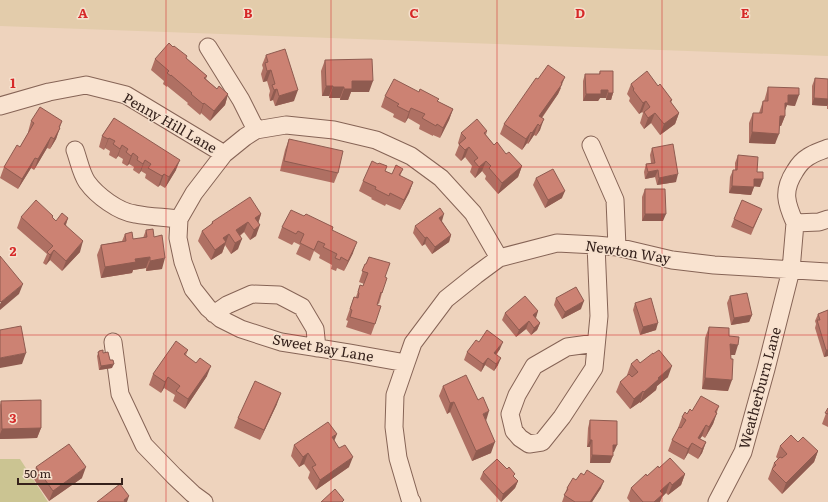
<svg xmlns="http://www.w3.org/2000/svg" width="828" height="502" viewBox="0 0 828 502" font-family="Literata,serif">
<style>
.farmland{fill:#e3ccab}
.green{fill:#cbc492}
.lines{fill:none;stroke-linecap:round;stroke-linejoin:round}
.minor-casing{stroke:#866456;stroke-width:19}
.minor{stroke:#f9e3d0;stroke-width:17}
.wall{fill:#af7063}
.shaded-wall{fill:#8f5b50}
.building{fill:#cc8273;stroke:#8f5b50}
.grid{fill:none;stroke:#d62828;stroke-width:1;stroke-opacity:0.55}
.labels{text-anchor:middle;stroke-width:3;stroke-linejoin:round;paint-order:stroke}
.street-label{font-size:14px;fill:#35211b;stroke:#f5e0cd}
.grid-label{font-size:13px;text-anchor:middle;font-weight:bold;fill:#d62828;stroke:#f5e0cd;stroke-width:3;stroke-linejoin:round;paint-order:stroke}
</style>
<rect width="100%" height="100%" fill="#eed3bd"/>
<!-- farmland -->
<path class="farmland" d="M 0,0 L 828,0 L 828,56 L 0,26 Z"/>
<!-- green -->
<path class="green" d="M 0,459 L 20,459 L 48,502 L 0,502 Z"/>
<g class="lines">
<defs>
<path id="minor" d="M 208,47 L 241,100 L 256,130
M 0,106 L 49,92 L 86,85 L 126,95 L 224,154
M 591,145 L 615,200 L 617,247
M 828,148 C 821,151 814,153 808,157 C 803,160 798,166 795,171 C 782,191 786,203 795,223 L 819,222 L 828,219
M 75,150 C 79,161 81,173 87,182 C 97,196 119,212 135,214 C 150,217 164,217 179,219
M 596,245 L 599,316 L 594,368 L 562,417 L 542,442 L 529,444 L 520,438 L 514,431 L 510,414 L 517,395 L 534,366 L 567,347 L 596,343
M 214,314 L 227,305 L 252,294 L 279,295 L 302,307 L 315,329 L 317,348
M 113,342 L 120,394 L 144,445 L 174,476 L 193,494 L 204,502
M 406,363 L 350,353 L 281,342 L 241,329 L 221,319 L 208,308 L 193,289 L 183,262 L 178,238 L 179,219 L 194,193 L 224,154 L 245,137 L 256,130 L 286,125 L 334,130 L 376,140 L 411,156 L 441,178 L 473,213 L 499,258
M 412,502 L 410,499 L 398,458 L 394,427 L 395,395 L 406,363 L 413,343 L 446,299 L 476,275 L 499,258 L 557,243 L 596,245 L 617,247 L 672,260 L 714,265 L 828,272
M 717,502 L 743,452 L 766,369 L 791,270 L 795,223"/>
</defs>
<!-- minor casing -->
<use href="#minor" class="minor-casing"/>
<!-- minor -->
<use href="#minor" class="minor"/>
</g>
<!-- wall -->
<path class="wall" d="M 266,55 L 294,101 L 275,106 L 273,100 L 270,101 L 269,95 L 270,91 L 267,81 L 263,82 L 261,74 L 263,68 L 262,65 Z
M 186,58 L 207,76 L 206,79 L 217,89 L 228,94 L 225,105 L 210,121 L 201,113 L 200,115 L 187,104 L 188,103 L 167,86 L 167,87 L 163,84 L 164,81 L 151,70 L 155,59 Z
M 325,60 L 369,92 L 351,92 L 348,100 L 340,100 L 340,98 L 329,98 L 329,96 L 322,96 L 321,71 Z
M 600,71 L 613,93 L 611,100 L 606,100 L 606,98 L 600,98 L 598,101 L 583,101 L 583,81 L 585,74 L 599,74 Z
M 815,78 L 828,79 L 828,109 L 827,109 L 827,106 L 812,105 L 812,86 Z
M 538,79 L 561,88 L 558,94 L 542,118 L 540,130 L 536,136 L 534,135 L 528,144 L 527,143 L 522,150 L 500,134 L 504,124 Z
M 631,84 L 658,86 L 672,100 L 671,103 L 679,113 L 675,124 L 660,135 L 651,123 L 644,129 L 640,123 L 643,113 L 642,112 L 639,114 L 629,101 L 630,98 L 627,94 Z
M 768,87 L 795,106 L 787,105 L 785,110 L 785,116 L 781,126 L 779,126 L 775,144 L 749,143 L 749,123 L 753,113 L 759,113 L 763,101 L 764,101 L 765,98 Z
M 419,92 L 453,109 L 449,120 L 440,138 L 433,135 L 433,136 L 419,129 L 420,125 L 408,118 L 405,123 L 393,117 L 394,114 L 381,107 L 385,96 Z
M 114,118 L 176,170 L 165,188 L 160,185 L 158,187 L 145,178 L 146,174 L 141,171 L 139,174 L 133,170 L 134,167 L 129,164 L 127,166 L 122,163 L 123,159 L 118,156 L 116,159 L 109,155 L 110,151 L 105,148 L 104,150 L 99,147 L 102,136 Z
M 31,121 L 60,128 L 56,139 L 50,149 L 47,148 L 34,170 L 31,168 L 18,189 L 0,178 L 4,167 L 20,147 L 28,133 L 28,132 Z
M 487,131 L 486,135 L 494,145 L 522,166 L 518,177 L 498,194 L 485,179 L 486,176 L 482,171 L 475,178 L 470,172 L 472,166 L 465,157 L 461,161 L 455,155 L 459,145 L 458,143 L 461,133 Z
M 289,139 L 338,173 L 334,183 L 280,171 L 285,150 Z
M 652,148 L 676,182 L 657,185 L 655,177 L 645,179 L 644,172 L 646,164 L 651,163 L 650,155 Z
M 738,155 L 757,172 L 760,187 L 754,186 L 751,195 L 729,193 L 730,177 L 733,170 L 735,170 L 735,163 Z
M 403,169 L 400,176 L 413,182 L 409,193 L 400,210 L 386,204 L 385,206 L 371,199 L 372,198 L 359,191 L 363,181 L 385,171 L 392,174 Z
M 536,178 L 562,198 L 545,208 L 533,185 Z
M 645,189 L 663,221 L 642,221 L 642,197 Z
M 261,214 L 258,223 L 256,236 L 250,240 L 244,232 L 240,236 L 238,249 L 231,254 L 225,245 L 222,253 L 211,260 L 198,241 L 202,231 L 211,225 L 212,222 Z
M 53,216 L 52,218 L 56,221 L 68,218 L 66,225 L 80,252 L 62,271 L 50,260 L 46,265 L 43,263 L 47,254 L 17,228 L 21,217 Z
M 304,216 L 333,227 L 332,230 L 353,253 L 344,271 L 337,268 L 336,271 L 331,269 L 332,265 L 319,258 L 320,255 L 314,251 L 310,261 L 296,254 L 300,245 L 294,242 L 292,245 L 278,238 L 282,227 Z
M 759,216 L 751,235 L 731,227 L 734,219 Z
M 442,221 L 451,235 L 449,242 L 432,254 L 425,244 L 422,246 L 413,233 L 415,226 Z
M 146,230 L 154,237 L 162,269 L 146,271 L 146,268 L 133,270 L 132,273 L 101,278 L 97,255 L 101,245 L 122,241 L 125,234 L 133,239 L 143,238 Z
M 369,257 L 385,277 L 382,293 L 379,304 L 377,303 L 375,324 L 371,335 L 346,327 L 348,321 L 346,320 L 354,297 L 356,297 L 360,285 L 363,286 L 364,284 L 359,282 L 365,264 L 366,264 Z
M 730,296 L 752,315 L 749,322 L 731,325 L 727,303 Z
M 556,298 L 581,309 L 562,319 L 554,305 Z
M 635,303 L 656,330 L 640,335 L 633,310 Z
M 828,310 L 828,356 L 824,357 L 815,328 L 816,324 L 815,321 L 818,314 Z
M 538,311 L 535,318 L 540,323 L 537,330 L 531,335 L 526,329 L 516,337 L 502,320 L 505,313 Z
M 709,327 L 729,336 L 735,355 L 731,355 L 728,391 L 702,389 L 705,338 Z
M 479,342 L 500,349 L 496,355 L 498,365 L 494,371 L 485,365 L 481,372 L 464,360 L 467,352 Z
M 188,350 L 186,355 L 207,376 L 185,409 L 173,401 L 175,395 L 164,388 L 161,393 L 149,385 L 153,374 Z
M 99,351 L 103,353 L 110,360 L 112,368 L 99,370 L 97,356 Z
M 640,363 L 668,377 L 657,386 L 656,390 L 640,403 L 640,402 L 630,409 L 616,392 L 620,382 L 628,376 L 627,375 L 631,364 Z
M 443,386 L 478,400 L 486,421 L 491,453 L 472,461 L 450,412 L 447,414 L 439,396 Z
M 1,401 L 41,428 L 37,438 L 0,439 L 0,405 Z
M 277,404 L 260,440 L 234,428 L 238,418 Z
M 719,406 L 713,424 L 705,438 L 702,436 L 700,439 L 706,442 L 702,453 L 698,459 L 688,453 L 684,460 L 668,451 L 672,440 L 679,428 L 678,428 L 682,417 L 692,411 Z
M 828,408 L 828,427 L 822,424 Z
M 590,420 L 614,452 L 613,452 L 610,463 L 590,463 L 590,447 L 587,447 L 588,428 Z
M 334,441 L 349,467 L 316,490 L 308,478 L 310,472 L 304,464 L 299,467 L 291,456 L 294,445 Z
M 798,442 L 818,451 L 814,462 L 782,494 L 768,479 L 774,463 L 778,459 L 776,457 L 780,446 Z
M 36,467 L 82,478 L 49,501 L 33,478 Z
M 659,468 L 685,474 L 681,485 L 668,495 L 666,493 L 662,497 L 660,502 L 630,502 L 627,498 L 631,488 Z
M 483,472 L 514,477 L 518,481 L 515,488 L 501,502 L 480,479 Z
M 576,480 L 601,488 L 592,502 L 562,502 L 567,488 Z"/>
<!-- shaded-wall -->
<path class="shaded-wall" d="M 271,70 L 267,81 L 263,82 L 267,71 Z
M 565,77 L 558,94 L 535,127 L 539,116 Z
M 352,81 L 373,81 L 369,92 L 351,92 L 348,100 L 340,100 L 344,89 Z
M 326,86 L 333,86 L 329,96 L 322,96 Z
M 333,87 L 344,87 L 340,98 L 329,98 Z
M 277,89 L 273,100 L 270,101 L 274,90 Z
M 298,90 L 294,101 L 275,106 L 279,96 Z
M 601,90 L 608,90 L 606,98 L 600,98 L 598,101 L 583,101 L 586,94 Z
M 608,93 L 613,93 L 611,100 L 606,100 Z
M 228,94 L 225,105 L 210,121 L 214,111 Z
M 788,95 L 799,95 L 795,106 L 787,105 L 784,113 L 782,113 Z
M 814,98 L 828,99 L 828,104 L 827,106 L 812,105 Z
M 646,101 L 642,112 L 639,114 L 643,103 Z
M 204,103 L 201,113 L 200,115 L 203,104 Z
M 411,108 L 408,118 L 405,123 L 409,112 Z
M 453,109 L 449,120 L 440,138 L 443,128 Z
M 655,113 L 651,123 L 644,129 L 648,118 Z
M 679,113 L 675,124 L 660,135 L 664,124 Z
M 780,116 L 785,116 L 781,126 L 776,126 Z
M 544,119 L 540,130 L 536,136 L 540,126 Z
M 62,121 L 56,139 L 50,149 L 59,127 Z
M 538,124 L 534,135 L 528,144 L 532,133 Z
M 531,132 L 527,143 L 522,150 L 526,139 Z
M 752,132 L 779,134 L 775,144 L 749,143 Z
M 51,137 L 47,148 L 34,170 L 38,159 Z
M 109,138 L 105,148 L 104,150 L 108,139 Z
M 122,145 L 118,156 L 116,159 L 120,149 Z
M 469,147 L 465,157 L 461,161 L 465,150 Z
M 133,153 L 129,164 L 127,166 L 131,156 Z
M 35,158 L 31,168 L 18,189 L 22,179 Z
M 145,160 L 141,171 L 139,174 L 143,164 Z
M 180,160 L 176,170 L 165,188 L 169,177 Z
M 486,161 L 482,171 L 475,178 L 479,167 Z
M 522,166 L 518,177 L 498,194 L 502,183 Z
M 658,170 L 655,177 L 645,179 L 648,172 Z
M 164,174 L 160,185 L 158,187 L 162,176 Z
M 678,174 L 676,182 L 657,185 L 659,178 Z
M 754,179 L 763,179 L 760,187 L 752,186 Z
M 413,182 L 409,193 L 400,210 L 404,200 Z
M 732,186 L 754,187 L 751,195 L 729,193 Z
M 565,191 L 562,198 L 545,208 L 548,200 Z
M 261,214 L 258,224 L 255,218 Z
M 444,214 L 442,221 L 436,225 L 439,218 Z
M 645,214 L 666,214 L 663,221 L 642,221 Z
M 68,218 L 64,229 L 64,224 Z
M 248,222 L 244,232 L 233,240 L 236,230 Z
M 260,225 L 256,236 L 250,240 L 254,230 Z
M 229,234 L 222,253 L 211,260 L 215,250 L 223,238 Z
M 451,235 L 449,242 L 432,254 L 435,247 Z
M 427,237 L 425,244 L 422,246 L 425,238 Z
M 242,239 L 238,249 L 231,254 L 235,243 Z
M 83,241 L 80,252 L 62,271 L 66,261 Z
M 357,242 L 353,253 L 344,271 L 348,261 Z
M 54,250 L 50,260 L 46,265 L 50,255 Z
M 150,257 L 146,268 L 133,270 L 132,273 L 101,278 L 105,267 L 135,259 Z
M 165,258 L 162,269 L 146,271 L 150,261 Z
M 23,284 L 19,294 L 0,310 L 0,304 L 1,302 Z
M 584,301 L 581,309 L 562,319 L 565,312 Z
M 538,311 L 536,318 L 530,322 L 533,315 Z
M 752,315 L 749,322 L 731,325 L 734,318 Z
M 529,321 L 526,329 L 516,337 L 519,330 Z
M 540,323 L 537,330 L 531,335 L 534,328 Z
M 658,323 L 656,330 L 640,335 L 643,327 Z
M 503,342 L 500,349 L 491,361 L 494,353 Z
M 730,344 L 738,345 L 735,355 L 727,355 Z
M 826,350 L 828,350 L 828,356 L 824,357 Z
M 26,353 L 22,364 L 0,368 L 0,358 Z
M 488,358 L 485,365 L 481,372 L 483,364 Z
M 501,358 L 498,365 L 494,371 L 496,364 Z
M 114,364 L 112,368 L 99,370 L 101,366 Z
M 211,366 L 207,376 L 185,409 L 188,399 Z
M 672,366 L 668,377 L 657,386 L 656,390 L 640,403 L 644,392 L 658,378 Z
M 168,377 L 164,388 L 161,393 L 165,382 Z
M 705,378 L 732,380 L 728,391 L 702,389 Z
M 643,391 L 640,402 L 630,409 L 634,399 Z
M 281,393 L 277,404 L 260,440 L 264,430 Z
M 454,402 L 450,412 L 447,414 L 450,403 Z
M 489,411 L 486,421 L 483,414 Z
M 717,413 L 713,424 L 705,438 L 709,427 Z
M 706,425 L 702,436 L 696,445 L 698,438 Z
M 41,428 L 37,438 L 0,439 L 0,434 L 2,429 Z
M 337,434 L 333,444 L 332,437 Z
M 590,440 L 592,440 L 590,447 L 587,447 Z
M 495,442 L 491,453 L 472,461 L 476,451 Z
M 706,442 L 702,453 L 698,459 L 702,449 Z
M 692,443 L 688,453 L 684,460 L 688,449 Z
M 613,445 L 617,445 L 614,452 L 610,452 Z
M 818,451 L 814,462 L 782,494 L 786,483 Z
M 308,453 L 304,464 L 299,467 L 303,457 Z
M 592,455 L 613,456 L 610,463 L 590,463 Z
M 353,457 L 349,467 L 316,490 L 320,480 Z
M 86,467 L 82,478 L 49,501 L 53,491 Z
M 685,474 L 681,485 L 668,495 L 672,485 Z
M 518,481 L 515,488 L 501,502 L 503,494 Z
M 604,481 L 601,488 L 592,502 L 590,502 Z
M 670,482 L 666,493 L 662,497 L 660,502 L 654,502 L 660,491 Z
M 129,496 L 127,502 L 123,502 L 124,500 Z"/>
<!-- building -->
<path class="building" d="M 169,43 L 173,47 L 174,46 L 187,56 L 186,58 L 207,76 L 204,78 L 217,89 L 219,86 L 228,94 L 214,111 L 204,103 L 203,104 L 191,94 L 192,93 L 171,75 L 171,76 L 167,73 L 169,71 L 155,59 Z
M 285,49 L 298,90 L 279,96 L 277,89 L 274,90 L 272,85 L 275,84 L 271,70 L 267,71 L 265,63 L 268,62 L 266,55 Z
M 372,59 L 373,81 L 352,81 L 352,89 L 344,89 L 344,87 L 333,87 L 333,86 L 326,86 L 325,60 Z
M 548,65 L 565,77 L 561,83 L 562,84 L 539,116 L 544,119 L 540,126 L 538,124 L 532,133 L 531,132 L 526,139 L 504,124 L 536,78 L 538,79 Z
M 600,71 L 613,71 L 613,93 L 608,93 L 608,90 L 601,90 L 601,94 L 586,94 L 585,74 L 600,74 Z
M 647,71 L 658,86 L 660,84 L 672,100 L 670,101 L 679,113 L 664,124 L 655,113 L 648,118 L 644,112 L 650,107 L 646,101 L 643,103 L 633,90 L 634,89 L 631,84 Z
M 815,78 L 828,79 L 828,99 L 814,98 Z
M 394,79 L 419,92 L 420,89 L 439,99 L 437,101 L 453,109 L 443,128 L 437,124 L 436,126 L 422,118 L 425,114 L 411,108 L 409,112 L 397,106 L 399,104 L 385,96 Z
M 768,87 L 799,88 L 799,95 L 788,95 L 788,103 L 785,103 L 785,116 L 780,116 L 779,134 L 752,132 L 753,113 L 762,113 L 763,101 L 768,101 Z
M 40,107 L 62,121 L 59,127 L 60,128 L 54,139 L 51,137 L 38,159 L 35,158 L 22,179 L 4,167 L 17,145 L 20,147 L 34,123 L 31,121 Z
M 114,118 L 180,160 L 169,177 L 164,174 L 162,176 L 148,168 L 151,164 L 145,160 L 143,164 L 137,160 L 138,157 L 133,153 L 131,156 L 126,152 L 128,149 L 122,145 L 120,149 L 113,144 L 115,141 L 109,138 L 108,139 L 102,136 Z
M 477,119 L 487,131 L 484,133 L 494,145 L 497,142 L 506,154 L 509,152 L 522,166 L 502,183 L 489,168 L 491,166 L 486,161 L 479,167 L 474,161 L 478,158 L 469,147 L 465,150 L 459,144 L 466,138 L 461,133 Z
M 289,139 L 343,151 L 338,173 L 284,161 Z
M 673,144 L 678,174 L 659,178 L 658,170 L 648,172 L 646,164 L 655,163 L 652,148 Z
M 738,155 L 758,157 L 757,172 L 763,172 L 763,179 L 754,179 L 754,187 L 732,186 L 733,170 L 737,170 Z
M 372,161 L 378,164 L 379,163 L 387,166 L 385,171 L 392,174 L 396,165 L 403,169 L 399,175 L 413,182 L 404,200 L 390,193 L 389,196 L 375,189 L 376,187 L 363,181 Z
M 553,169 L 565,191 L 548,200 L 536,178 Z
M 645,189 L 665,189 L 666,214 L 645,214 Z
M 250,197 L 261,214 L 255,218 L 260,225 L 254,230 L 248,222 L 236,230 L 242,239 L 235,243 L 229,234 L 223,238 L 226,242 L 215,250 L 202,231 L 213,223 L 212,222 Z
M 36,200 L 53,216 L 52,217 L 56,221 L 62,213 L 68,218 L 64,224 L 83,241 L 66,261 L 54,250 L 50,255 L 47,252 L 53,246 L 21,217 Z
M 742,200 L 762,209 L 753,228 L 734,219 Z
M 440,208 L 444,214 L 439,218 L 451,235 L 435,247 L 427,237 L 425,238 L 415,226 Z
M 291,210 L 304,216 L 306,214 L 333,227 L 332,230 L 357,242 L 348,261 L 341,257 L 340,260 L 335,258 L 337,254 L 323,247 L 325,244 L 318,241 L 314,250 L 300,243 L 304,234 L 298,231 L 296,234 L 282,227 Z
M 153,229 L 154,237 L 162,235 L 165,258 L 150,261 L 150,257 L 135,259 L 136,262 L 105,267 L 101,245 L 126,241 L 125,234 L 132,232 L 133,239 L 147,237 L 146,230 Z
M 0,256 L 23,284 L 1,302 L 0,301 Z
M 369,257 L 390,263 L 385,277 L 387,278 L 382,293 L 381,292 L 377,305 L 381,306 L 375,324 L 350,317 L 352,310 L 350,309 L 354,297 L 358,298 L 359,293 L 358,292 L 360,285 L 363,286 L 368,273 L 362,271 L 365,264 L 366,264 Z
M 576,287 L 584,301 L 565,312 L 556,298 Z
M 747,293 L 752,315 L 734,318 L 730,296 Z
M 525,296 L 538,311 L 533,315 L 540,323 L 534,328 L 529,321 L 519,330 L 505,313 Z
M 651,298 L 658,323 L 643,327 L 635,303 Z
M 828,310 L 828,350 L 826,350 L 817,320 L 820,320 L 818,314 Z
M 21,326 L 26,353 L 0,358 L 0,330 Z
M 709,327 L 729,328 L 729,336 L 739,337 L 738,345 L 730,344 L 731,359 L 733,359 L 732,380 L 705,378 Z
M 487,330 L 503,342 L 494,353 L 501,358 L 496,364 L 488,358 L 483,364 L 467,352 L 476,340 L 479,342 Z
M 176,341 L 188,350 L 184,354 L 196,363 L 200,358 L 211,366 L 188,399 L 176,391 L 180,386 L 168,377 L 165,382 L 153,374 Z
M 103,350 L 103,353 L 108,352 L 110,360 L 113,360 L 114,364 L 101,366 L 98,352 L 99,352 L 99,351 Z
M 659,350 L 672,366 L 658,378 L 659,379 L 644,392 L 643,391 L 634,399 L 620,382 L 629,374 L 632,377 L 638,372 L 631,364 L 637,359 L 640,363 L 653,353 L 653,354 Z
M 466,375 L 478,400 L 483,397 L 489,411 L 483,414 L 495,442 L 476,451 L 454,402 L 450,403 L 443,386 Z
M 255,381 L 281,393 L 264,430 L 238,418 Z
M 701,396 L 719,406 L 715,412 L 717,413 L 709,427 L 706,425 L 698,438 L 706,442 L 702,449 L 692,443 L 688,449 L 672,440 L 679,427 L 681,428 L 686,420 L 682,417 L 685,412 L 687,414 L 690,409 L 692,411 Z
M 41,400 L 41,428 L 2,429 L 1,401 Z
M 828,408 L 828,414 L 825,413 Z
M 590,420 L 617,421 L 617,445 L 613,445 L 613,456 L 592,455 L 592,440 L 590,440 Z
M 328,422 L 337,434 L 332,437 L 339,448 L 345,445 L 353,457 L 320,480 L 312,467 L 316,465 L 308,453 L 303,457 L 294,445 Z
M 791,435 L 798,442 L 803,437 L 818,451 L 786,483 L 772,469 L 776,465 L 774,463 L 780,457 L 782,458 L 787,454 L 780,446 Z
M 69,444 L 86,467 L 53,491 L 36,467 Z
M 670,458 L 685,474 L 672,485 L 670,482 L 660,491 L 663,494 L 654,502 L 643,502 L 631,488 L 646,474 L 647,476 L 658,466 L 659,468 Z
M 497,459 L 507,469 L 509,467 L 515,474 L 513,476 L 518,481 L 503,494 L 483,472 Z
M 587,470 L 604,481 L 590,502 L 575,502 L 564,495 L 568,489 L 567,488 L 573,478 L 576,480 L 581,473 L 584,475 Z
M 120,484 L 129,496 L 124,500 L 125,502 L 97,502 Z
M 335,489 L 344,500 L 342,502 L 321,502 Z"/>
<!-- grid -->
<path class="grid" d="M 166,0 L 166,502M 331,0 L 331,502M 497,0 L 497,502M 662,0 L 662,502M 0,167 L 828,167M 0,335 L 828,335"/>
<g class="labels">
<!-- street labels -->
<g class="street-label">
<text transform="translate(170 123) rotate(30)" y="5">Penny Hill Lane</text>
<text transform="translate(628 252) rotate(9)" y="5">Newton Way</text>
<text transform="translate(323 348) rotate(10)" y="5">Sweet Bay Lane</text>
<text transform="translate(760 388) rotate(-75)" y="5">Weatherburn Lane</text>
</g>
</g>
<g class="grid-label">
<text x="83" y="18">A</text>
<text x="248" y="18">B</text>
<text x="414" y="18">C</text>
<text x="580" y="18">D</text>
<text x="745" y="18">E</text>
<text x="13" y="88">1</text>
<text x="13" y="256">2</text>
<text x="13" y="423">3</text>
</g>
<!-- scale -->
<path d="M18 478v6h104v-6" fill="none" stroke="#35211b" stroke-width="2"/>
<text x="24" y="478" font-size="12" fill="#35211b" stroke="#f5e0cd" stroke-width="3" paint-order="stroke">50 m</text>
</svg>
